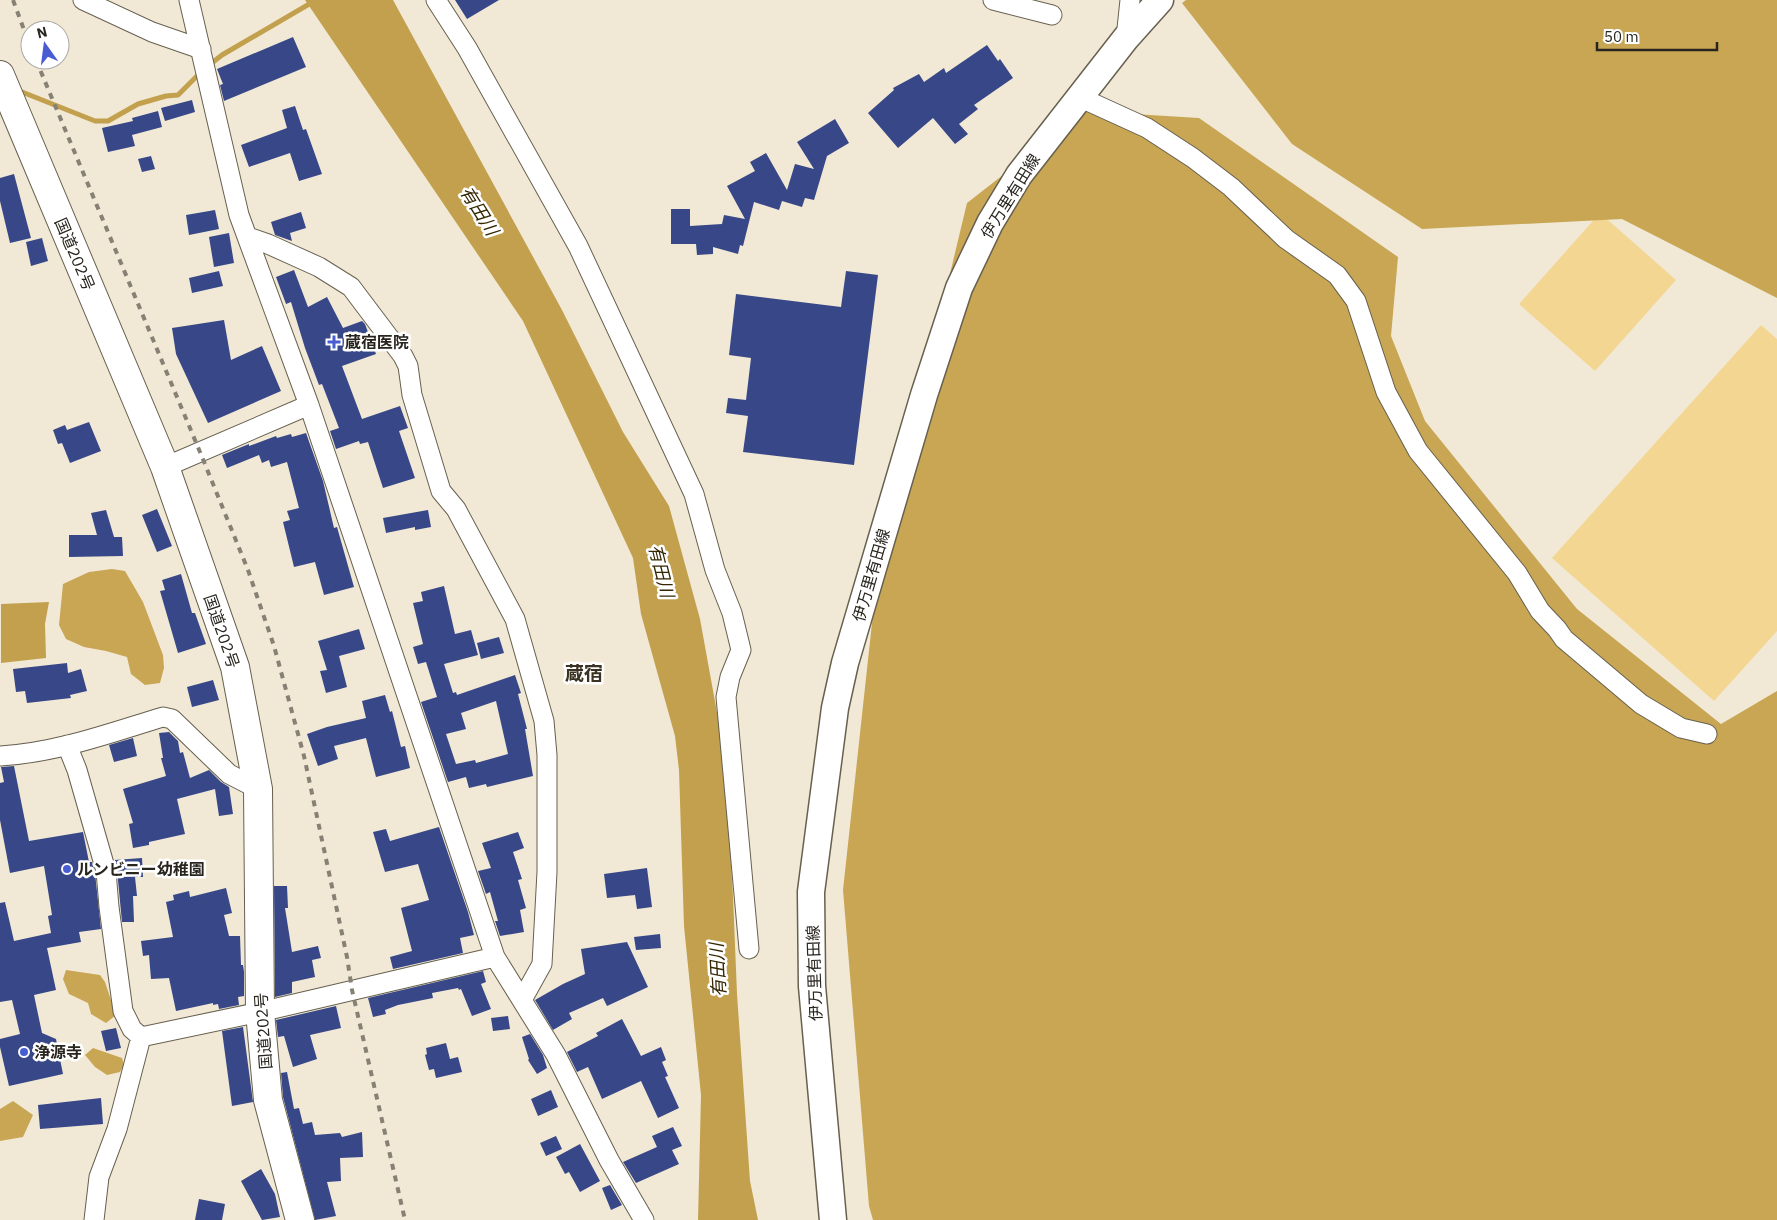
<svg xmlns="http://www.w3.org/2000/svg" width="1777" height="1220" viewBox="0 0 1777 1220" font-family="'IBM Plex Sans','Noto Sans JP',sans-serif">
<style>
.green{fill:#f3d692}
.forest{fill:#c8a654}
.water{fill:#c2a04d}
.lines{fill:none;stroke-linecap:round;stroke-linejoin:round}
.stream{stroke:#c2a04d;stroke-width:5}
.building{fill:#374787;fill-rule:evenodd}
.street-casing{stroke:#67604f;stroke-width:21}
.secondary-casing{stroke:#67604f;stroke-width:29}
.highway-casing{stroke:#67604f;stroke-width:30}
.street{stroke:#fff;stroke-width:19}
.secondary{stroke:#fff;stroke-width:26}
.highway{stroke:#fff;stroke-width:28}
.rail{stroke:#868174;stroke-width:4;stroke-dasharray:6 6;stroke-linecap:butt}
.poi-dot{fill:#475dd1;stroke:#fff;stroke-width:2}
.labels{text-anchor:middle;stroke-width:5;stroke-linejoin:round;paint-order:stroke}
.street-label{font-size:16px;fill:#28251e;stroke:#fff}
.poi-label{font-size:16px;font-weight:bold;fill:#28251e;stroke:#fff;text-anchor:start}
.water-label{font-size:18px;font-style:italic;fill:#352702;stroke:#fff}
.quarter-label{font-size:19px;font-weight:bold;fill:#3a3324;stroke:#fff}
</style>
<rect width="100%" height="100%" fill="#f1e9d6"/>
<!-- green -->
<path class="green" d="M 1600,213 L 1676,280 L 1595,371 L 1519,304 Z
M 1761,325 L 1777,339 L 1777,631 L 1714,701 L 1552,558 Z"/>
<!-- forest -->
<path class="forest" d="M 1186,0 L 1777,0 L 1777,298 L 1622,219 L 1422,229 L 1292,144 L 1182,3 Z
M 1085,111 L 1199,118 L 1398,257 L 1391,336 L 1425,421 L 1577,609 L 1721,724 L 1777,691 L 1777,1220 L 873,1220 L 869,1206 L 843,890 L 877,577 L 967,203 Z
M 112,569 L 125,571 L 143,602 L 163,655 L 164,668 L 160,683 L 145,685 L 131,674 L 127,657 L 106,651 L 84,647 L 66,639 L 59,625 L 63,584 L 89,572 Z
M 66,970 L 100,975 L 105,982 L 116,1015 L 106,1023 L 91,1014 L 88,1003 L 69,994 L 63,979 Z
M 93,1048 L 122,1058 L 124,1065 L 120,1072 L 107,1075 L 95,1067 L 85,1055 Z
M 13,1101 L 33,1115 L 23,1137 L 0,1141 L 0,1109 Z"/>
<!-- water -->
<path class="water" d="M 305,0 L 393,0 L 562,310 L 623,432 L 669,506 L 700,619 L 724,751 L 733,896 L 737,994 L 750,1181 L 758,1220 L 698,1220 L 701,1095 L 684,926 L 679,770 L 675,736 L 641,614 L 633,558 L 523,321 Z
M 49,602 L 45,624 L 46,658 L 1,663 L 1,604 Z"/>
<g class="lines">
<!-- stream -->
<path class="stream" d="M 208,66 L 222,55 L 316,0
M 17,90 L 95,121 L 108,121 L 138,104 L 166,96 L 178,95 L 202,71"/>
</g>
<!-- building -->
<path class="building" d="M 455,0 L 499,0 L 467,19 Z
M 293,37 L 306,67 L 224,101 L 220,85 L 223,84 L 217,69 Z
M 987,45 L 998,61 L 1000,59 L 1013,78 L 974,105 L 978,109 L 959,124 L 968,134 L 955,144 L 933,118 L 898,148 L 868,113 L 894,90 L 893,88 L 919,74 L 924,82 L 944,68 L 946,73 Z
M 192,100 L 195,112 L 165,121 L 161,108 Z
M 295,106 L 303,130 L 306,129 L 322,174 L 299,181 L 290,153 L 249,167 L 241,145 L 287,128 L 282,110 Z
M 158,111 L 162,127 L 132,135 L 135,146 L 108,152 L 102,128 L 133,121 L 132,118 Z
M 835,119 L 849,143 L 827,156 L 814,200 L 805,198 L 802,207 L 782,201 L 779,210 L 754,202 L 743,246 L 740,245 L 738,254 L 713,247 L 713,254 L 697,255 L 696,244 L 671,244 L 671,209 L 690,209 L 690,226 L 722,224 L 724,215 L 745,219 L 727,186 L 755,171 L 750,162 L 766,153 L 787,190 L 795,164 L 814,169 L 797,142 Z
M 151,156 L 155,169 L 142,172 L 138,159 Z
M 14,174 L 31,238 L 10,243 L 0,201 L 0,178 Z
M 215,210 L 219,229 L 189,235 L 186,215 Z
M 301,212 L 306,228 L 290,233 L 292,241 L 275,235 L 271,222 Z
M 229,233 L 234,263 L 214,267 L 209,237 Z
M 42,238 L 48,261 L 31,266 L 26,242 Z
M 294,270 L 308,307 L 327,297 L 343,328 L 362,321 L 365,324 L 376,354 L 342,366 L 362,419 L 400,406 L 408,428 L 399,431 L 415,478 L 383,488 L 368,442 L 360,444 L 359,441 L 336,449 L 330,431 L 339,428 L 322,384 L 319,385 L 305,348 L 291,302 L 286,304 L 276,277 Z
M 219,271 L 223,286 L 192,293 L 189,278 Z
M 846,271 L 878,275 L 854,465 L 743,452 L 748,416 L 726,413 L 728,398 L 746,400 L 751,358 L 729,355 L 736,294 L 841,307 Z
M 224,320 L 231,360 L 262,346 L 281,391 L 208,423 L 176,354 L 172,328 Z
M 89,422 L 101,451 L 70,463 L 62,443 L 58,444 L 53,430 L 65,425 L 67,430 Z
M 306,433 L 323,481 L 334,528 L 337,527 L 354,587 L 324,595 L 315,562 L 294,567 L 283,522 L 290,520 L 287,511 L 299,508 L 287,462 L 271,467 L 269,460 L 262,463 L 259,455 L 227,468 L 222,455 L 249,444 L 249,446 L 276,436 L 277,438 L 291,434 L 292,437 Z
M 157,509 L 172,546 L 157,552 L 142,515 Z
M 106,510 L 114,537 L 122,537 L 123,556 L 69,557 L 69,535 L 97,535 L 91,513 Z
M 428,510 L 431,527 L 415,530 L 415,527 L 386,533 L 383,518 Z
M 181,574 L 192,613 L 195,613 L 206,644 L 178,653 L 160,591 L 165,590 L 162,580 Z
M 444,586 L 455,634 L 471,630 L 478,655 L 444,664 L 453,693 L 456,692 L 457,695 L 515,675 L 521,693 L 518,694 L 527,729 L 525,729 L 533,776 L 487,787 L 486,784 L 469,788 L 466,777 L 448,782 L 421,702 L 437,697 L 426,662 L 418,664 L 413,647 L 423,644 L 413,603 L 423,601 L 421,592 ZM 496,701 L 508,754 L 476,763 L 475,760 L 456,764 L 446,734 L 466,729 L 461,713 Z
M 359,629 L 365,649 L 339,656 L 347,687 L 326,693 L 320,671 L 327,670 L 318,641 Z
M 499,637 L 504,653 L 481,659 L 477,643 Z
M 67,663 L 68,673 L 81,669 L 87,691 L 70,695 L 71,698 L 27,703 L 25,691 L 16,692 L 13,669 Z
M 213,680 L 219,700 L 192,707 L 187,687 Z
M 385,695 L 390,712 L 392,711 L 401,747 L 405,746 L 410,768 L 376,777 L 366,738 L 334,746 L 338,759 L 318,766 L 307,734 L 327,727 L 366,718 L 362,701 Z
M 169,732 L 178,741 L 180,753 L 183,752 L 190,778 L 209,770 L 221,782 L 229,787 L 233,814 L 219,816 L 215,789 L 177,799 L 185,834 L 149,842 L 149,845 L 133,848 L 129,824 L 133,823 L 123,789 L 166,776 L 161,758 L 163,758 L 159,733 Z
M 133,738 L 137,756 L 114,762 L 109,745 Z
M 14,766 L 29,841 L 83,832 L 89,862 L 92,862 L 95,873 L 101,929 L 79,932 L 81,942 L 47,948 L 56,990 L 34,995 L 42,1033 L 56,1039 L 63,1074 L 9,1086 L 0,1047 L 0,1039 L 20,1034 L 12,1000 L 0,1002 L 0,903 L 5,902 L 14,941 L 51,933 L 48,916 L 52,915 L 44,866 L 10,873 L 0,820 L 0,783 L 4,782 L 1,767 Z
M 439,827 L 468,912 L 474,935 L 460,938 L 463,953 L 393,969 L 390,957 L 412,951 L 401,908 L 429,900 L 418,864 L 385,872 L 373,832 L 386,829 L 390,841 Z
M 518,832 L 524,848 L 513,852 L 522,879 L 518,880 L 526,908 L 520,910 L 524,932 L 500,936 L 495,921 L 498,921 L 490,892 L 486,894 L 478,871 L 491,868 L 482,843 Z
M 142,858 L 143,877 L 135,877 L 137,896 L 133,896 L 134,922 L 122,922 L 117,870 L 115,860 Z
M 647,868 L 652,907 L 637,909 L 635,895 L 607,898 L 604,874 Z
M 274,886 L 287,886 L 288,908 L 285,908 L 292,952 L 318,946 L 321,958 L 312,960 L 315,977 L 292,982 L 292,993 L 275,997 Z
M 226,888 L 232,913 L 224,915 L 229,936 L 240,936 L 241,965 L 243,965 L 244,972 L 244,996 L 238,997 L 239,1005 L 219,1009 L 218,1004 L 213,1005 L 213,1003 L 176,1011 L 169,978 L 151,979 L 149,955 L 143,956 L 141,941 L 173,937 L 166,902 L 174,900 L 173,895 L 189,891 L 190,897 Z
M 660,934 L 661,948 L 636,950 L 634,937 Z
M 627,942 L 648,987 L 607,1006 L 603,998 L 569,1013 L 572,1019 L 553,1030 L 535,1000 L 563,984 L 585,974 L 581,949 Z
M 483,971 L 486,982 L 481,984 L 491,1009 L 472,1016 L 461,989 L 459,990 L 458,988 L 432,993 L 433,998 L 398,1005 L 385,1010 L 386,1014 L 373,1017 L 368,998 Z
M 336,1006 L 341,1028 L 310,1035 L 317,1059 L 293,1067 L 284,1036 L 278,1037 L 276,1020 Z
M 508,1016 L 510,1029 L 493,1031 L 491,1018 Z
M 622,1019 L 641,1056 L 661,1047 L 666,1060 L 662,1062 L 668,1076 L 665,1077 L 679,1108 L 658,1118 L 641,1081 L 602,1099 L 588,1067 L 577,1072 L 567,1052 L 598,1036 L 596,1033 Z
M 243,1027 L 253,1102 L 232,1106 L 222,1031 Z
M 116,1028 L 121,1048 L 106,1051 L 101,1031 Z
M 530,1034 L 543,1055 L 547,1068 L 537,1074 L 528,1060 L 529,1059 L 522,1037 Z
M 446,1043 L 450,1059 L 458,1057 L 462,1072 L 436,1078 L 434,1069 L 429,1070 L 425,1055 L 427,1054 L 426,1048 Z
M 287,1072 L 294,1109 L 299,1108 L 303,1124 L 312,1122 L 315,1135 L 340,1133 L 342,1137 L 362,1132 L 363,1157 L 340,1158 L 341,1181 L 327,1182 L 336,1216 L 315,1220 L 283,1097 L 281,1073 Z
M 551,1090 L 558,1107 L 538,1116 L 531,1099 Z
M 101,1098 L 103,1124 L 40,1129 L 38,1105 Z
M 673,1127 L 682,1146 L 672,1150 L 679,1164 L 636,1183 L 623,1162 L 657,1147 L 652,1136 Z
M 556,1136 L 562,1149 L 546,1156 L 540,1143 Z
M 580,1144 L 600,1181 L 580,1192 L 569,1172 L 565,1174 L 556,1157 Z
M 261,1169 L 275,1194 L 280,1217 L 262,1220 L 241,1181 Z
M 610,1185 L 622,1205 L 611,1210 L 602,1188 Z
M 199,1199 L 225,1204 L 222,1220 L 195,1220 Z"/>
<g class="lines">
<defs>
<path id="street" d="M 83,0 L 152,32 L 201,49
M 189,0 L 239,215 L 309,405 L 495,957 L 556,1055 L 609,1160 L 644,1220
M 436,0 L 467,48 L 578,246 L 694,494 L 715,570 L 732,613 L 741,650 L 730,677 L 726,697 L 749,949
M 993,0 L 1052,15
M 1126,38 L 1130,0
M 1079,97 L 1147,128 L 1193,158 L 1231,187 L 1286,239 L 1337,275 L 1356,301 L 1386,392 L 1418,451 L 1517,573 L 1540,611 L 1557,629 L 1564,639 L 1641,704 L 1681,728 L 1707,734
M 248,237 L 268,244 L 319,267 L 351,287 L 403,356 L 408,366 L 412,395 L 441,491 L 456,509 L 515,619 L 544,721 L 547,755 L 547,872 L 542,964 L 522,1000
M 165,467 L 309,405
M 67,745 L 77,770 L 106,871 L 109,907 L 123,1011 L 132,1029 L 141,1037
M 0,756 C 56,753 110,733 163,717 L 172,719 L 229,774 L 258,789
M 94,1220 L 99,1177 L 117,1129 L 141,1037 L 260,1012 L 495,957"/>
<path id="secondary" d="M 833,1220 L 812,986 L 811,892 L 835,708 L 845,663 L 924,395 L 959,288 L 990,223 L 1019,175 L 1126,38 L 1160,0"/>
<path id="highway" d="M 0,75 L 165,467 L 235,667 L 258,789 L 260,1012 L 268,1100 L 300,1220"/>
</defs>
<!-- street casing -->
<use href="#street" class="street-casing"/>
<!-- secondary casing -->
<use href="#secondary" class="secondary-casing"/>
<!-- highway casing -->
<use href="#highway" class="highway-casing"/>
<!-- street -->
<use href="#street" class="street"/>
<!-- secondary -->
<use href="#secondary" class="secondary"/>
<!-- highway -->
<use href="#highway" class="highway"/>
<!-- rail -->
<path class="rail" d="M 13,0 L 30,46
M 36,60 L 200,452 L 248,570 L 274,646 L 304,756 L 347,957 L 352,990 L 405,1220"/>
</g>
<!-- markers -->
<g class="poi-dot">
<path d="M331.5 334.5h5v5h5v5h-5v5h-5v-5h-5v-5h5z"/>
<circle cx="67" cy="869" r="5"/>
<circle cx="24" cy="1052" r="5"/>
</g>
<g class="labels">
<!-- street labels -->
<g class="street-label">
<text transform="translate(1010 196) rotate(-58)" y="6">伊万里有田線</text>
<text transform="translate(75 254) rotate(67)" y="6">国道202号</text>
<text transform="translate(871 575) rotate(-74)" y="6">伊万里有田線</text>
<text transform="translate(222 631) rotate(71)" y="6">国道202号</text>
<text transform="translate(814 973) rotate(-92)" y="6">伊万里有田線</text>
<text transform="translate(263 1031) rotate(-94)" y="6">国道202号</text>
</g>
<!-- poi labels -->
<g class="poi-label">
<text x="345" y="348">蔵宿医院</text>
<text x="77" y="875">ルンビニー幼稚園</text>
<text x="34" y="1058">浄源寺</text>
</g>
<!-- water labels -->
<g class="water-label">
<text transform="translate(479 211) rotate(58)" y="6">有田川</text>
<text transform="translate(661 571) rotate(76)" y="6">有田川</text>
<text transform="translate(718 970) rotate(-93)" y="6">有田川</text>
</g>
<!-- quarter labels -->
<g class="quarter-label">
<text x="584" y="680">蔵宿</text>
</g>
</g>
<!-- north arrow -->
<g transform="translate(45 45) rotate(346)"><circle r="24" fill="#ffffff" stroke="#a9a8a5"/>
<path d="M0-4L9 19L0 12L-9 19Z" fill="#475dd1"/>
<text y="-8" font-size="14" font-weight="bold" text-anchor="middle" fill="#28251e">N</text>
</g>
<!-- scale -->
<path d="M1597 42v8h120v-8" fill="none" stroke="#28251e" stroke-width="2.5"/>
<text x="1604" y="42" font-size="15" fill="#28251e" stroke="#ffffff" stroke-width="4" paint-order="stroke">50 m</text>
</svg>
